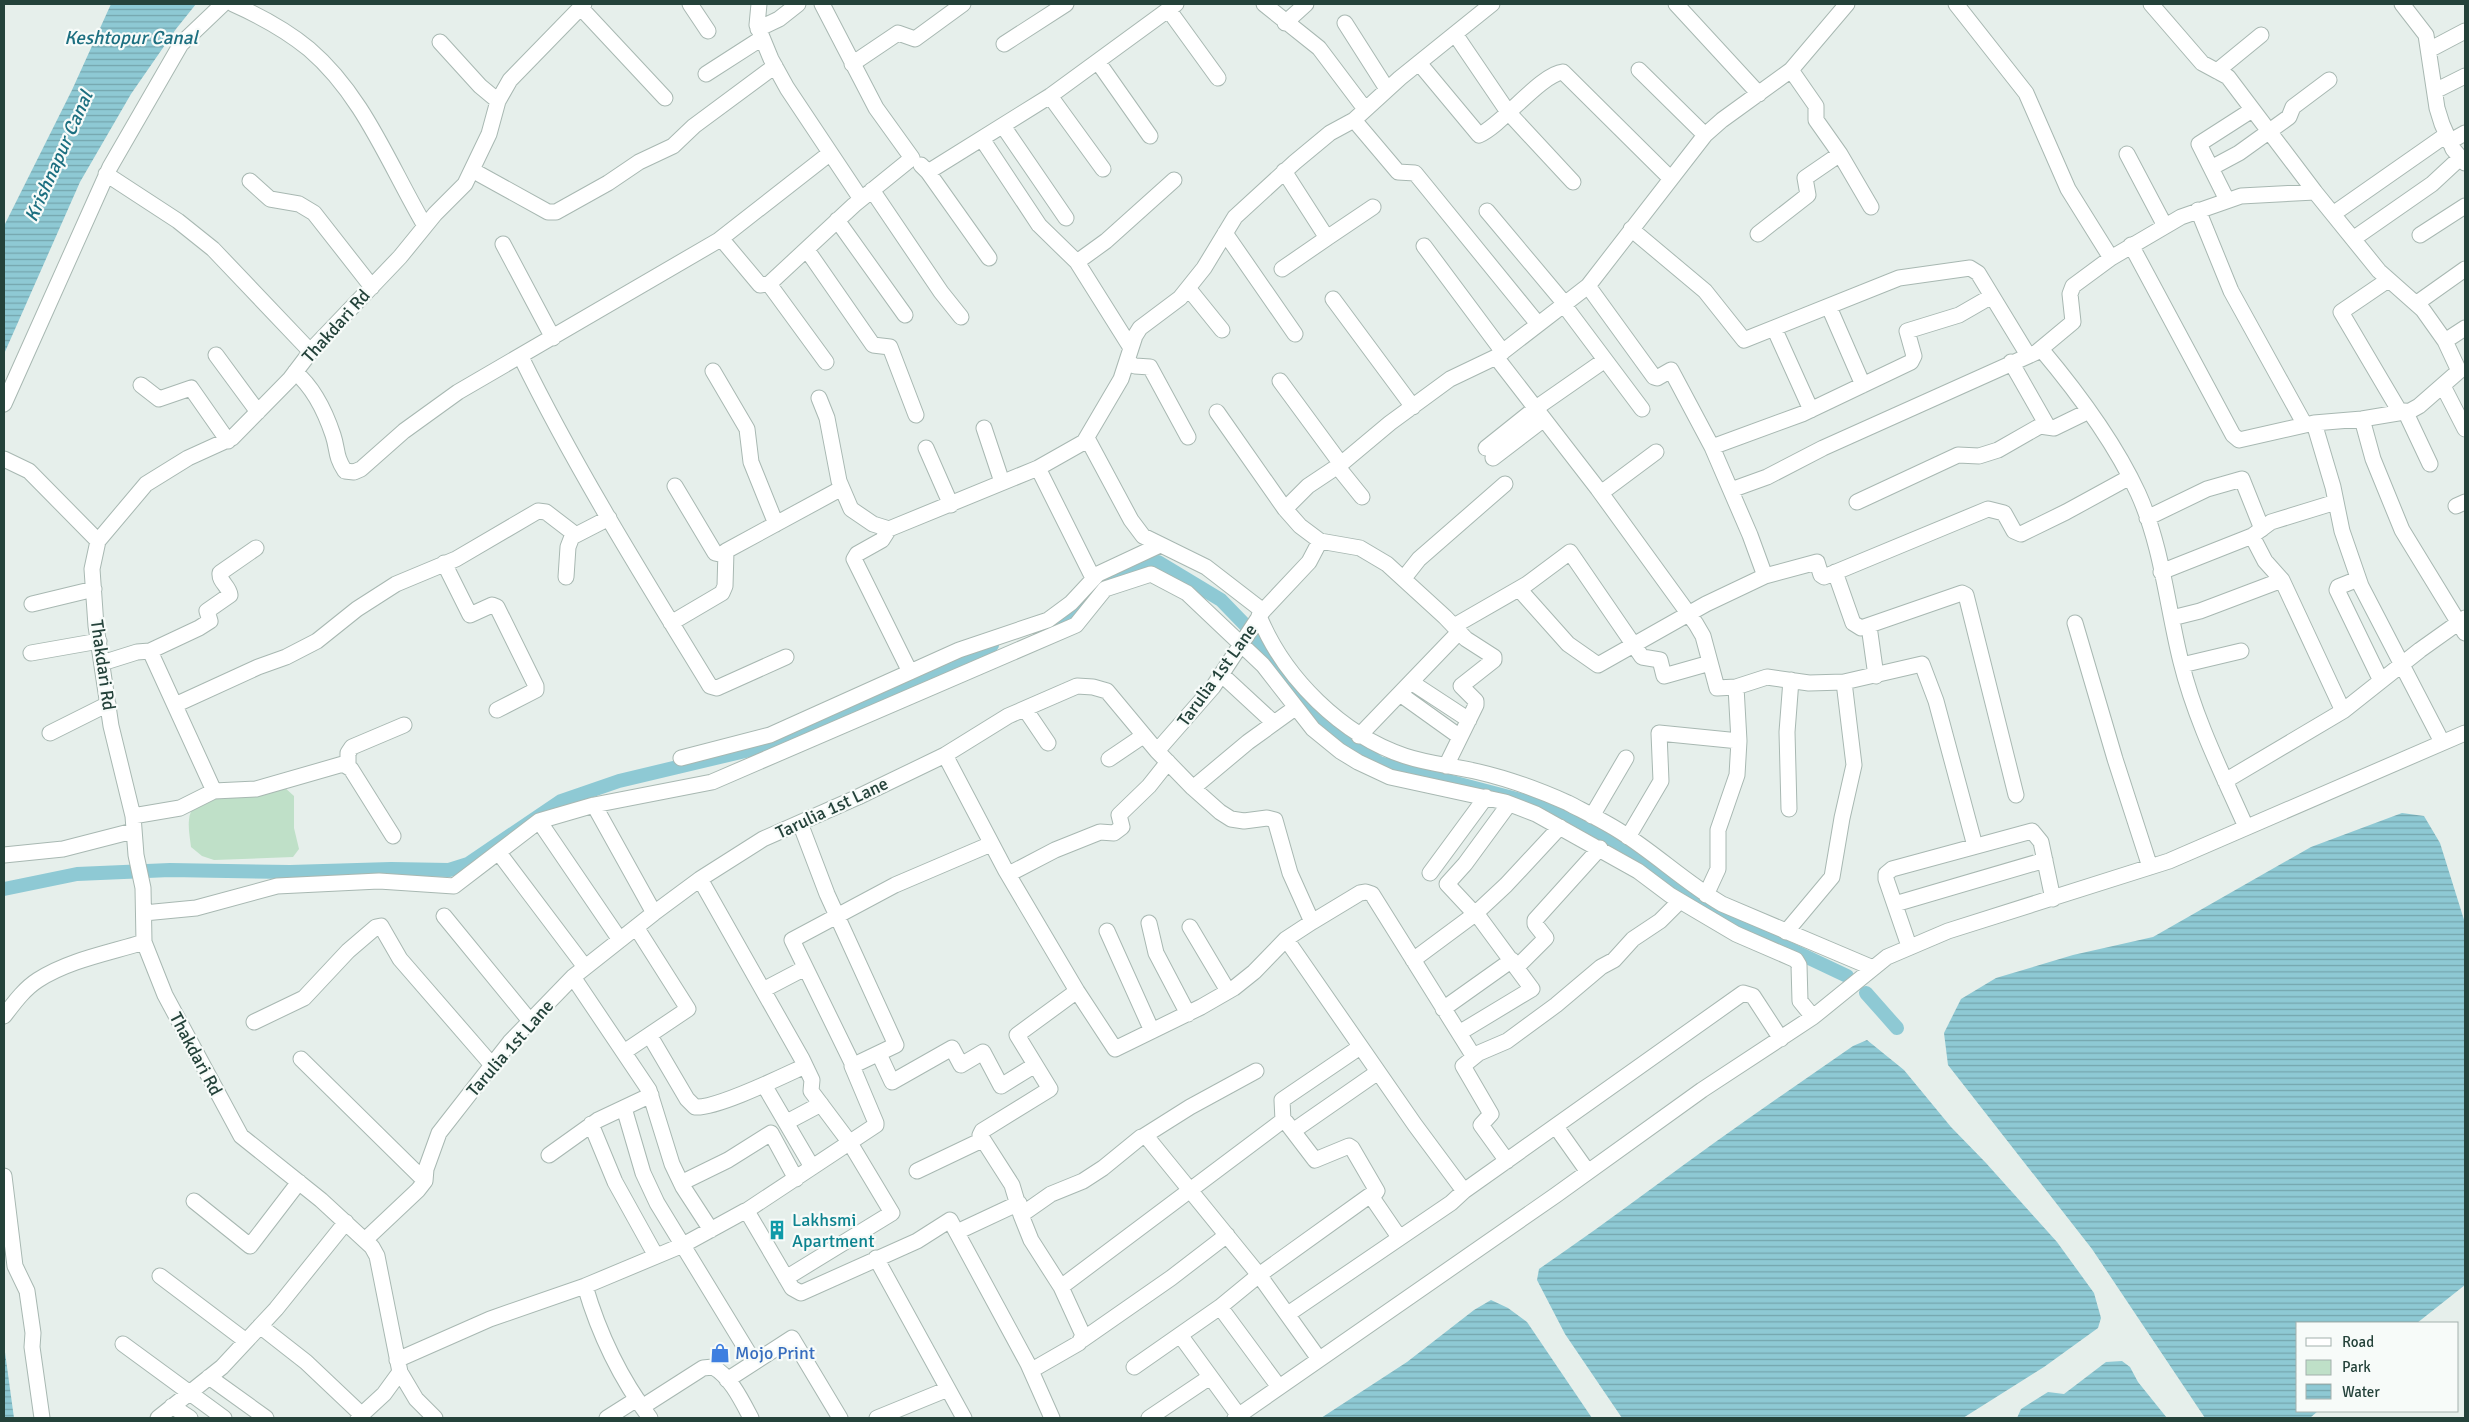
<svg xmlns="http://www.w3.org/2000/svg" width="2469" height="1422" viewBox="0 0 2469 1422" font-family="Signika,sans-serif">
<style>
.park{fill:#bfe0c8}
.water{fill:url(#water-rules)}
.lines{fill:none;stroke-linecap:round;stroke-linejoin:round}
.canal{stroke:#8ec9d4;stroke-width:14}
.minor-casing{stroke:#a8b8b2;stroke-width:17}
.minor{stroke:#fff;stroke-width:15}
.labels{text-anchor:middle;stroke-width:4.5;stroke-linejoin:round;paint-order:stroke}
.street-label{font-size:18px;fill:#24423a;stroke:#f7fbf9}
.culture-label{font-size:18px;fill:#0d838f;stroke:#f7fbf9;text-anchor:start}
.shop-label{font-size:18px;fill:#366cbe;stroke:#f7fbf9;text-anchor:start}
.water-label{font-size:19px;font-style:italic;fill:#1c6f80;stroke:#f7fbf9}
</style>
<defs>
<pattern id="water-rules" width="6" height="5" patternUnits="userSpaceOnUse" patternTransform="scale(1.25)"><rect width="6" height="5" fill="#8ec9d4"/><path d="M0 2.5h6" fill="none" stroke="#74a5ad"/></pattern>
</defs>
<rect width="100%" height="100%" fill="#e6efeb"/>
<!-- park -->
<path class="park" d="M 284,787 L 294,796 L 294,828 L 299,849 L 293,857 L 214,860 L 202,856 L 191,847 C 190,838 188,828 189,820 C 191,787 261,789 284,787 Z"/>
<!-- water -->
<path class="water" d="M 111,4 L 196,4 L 176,29 L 131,94 L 80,182 L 4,354 L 4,226 L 72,90 Z
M 2402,813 L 2424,816 L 2440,843 L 2465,923 L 2465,1285 L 2417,1323 L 2298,1323 L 2298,1411 L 2318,1411 L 2310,1418 L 2205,1418 L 2092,1249 L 1948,1065 L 1944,1033 L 1961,999 L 1996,978 L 2073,955 L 2153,937 L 2311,847 Z
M 1867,1040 L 1904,1070 L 1951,1127 L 1986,1163 L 2057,1242 L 2094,1293 L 2101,1318 L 2098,1328 L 2044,1367 L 1963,1418 L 1622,1418 L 1565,1334 L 1537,1280 L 1539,1269 C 1577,1243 1614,1216 1651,1189 C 1717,1140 1785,1093 1853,1046 Z
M 1491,1300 L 1508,1308 L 1527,1322 L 1592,1418 L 1321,1418 L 1407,1362 L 1474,1310 Z
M 4,1345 L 14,1418 L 4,1418 Z
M 2122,1361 L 2130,1367 L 2138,1382 L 2167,1418 L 2017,1418 L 2021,1409 L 2048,1392 L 2064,1394 L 2106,1362 Z"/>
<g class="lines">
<!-- canal -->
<path class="canal" d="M 1047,626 L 1075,613 L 1097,587 L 1126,567 L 1158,562 L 1221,600 L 1251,631 L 1306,709 L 1379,763 L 1536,804 L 1600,834 L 1638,858 L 1686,895 L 1737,924 L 1847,976
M 4,889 L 77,874 L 170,870 L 290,872 L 391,869 L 449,870 L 468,864 L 561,801 L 619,781 L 766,746 L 992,645
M 1866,993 L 1897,1028"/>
<defs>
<path id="minor" d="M 233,4 C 260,16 286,30 309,49 C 364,96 389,165 425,226
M 690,4 L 708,31
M 759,4 L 757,25 L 771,59 L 787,88 L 861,199
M 1264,4 L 1319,48 L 1365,109
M 1676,4 L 1759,94
M 1956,4 L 2026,93 L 2068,189 L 2111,258
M 2402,4 L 2426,35 L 2437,108 L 2442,124 L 2453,149 L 2465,163
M 580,7 L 665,98
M 1168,9 L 1218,78
M 1285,23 L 1306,4
M 1345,23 L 1387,89
M 758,29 L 779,19 L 798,4
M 1455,34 L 1508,112 L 1573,182
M 440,42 L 480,86 L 498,101
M 1004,44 L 1066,4
M 2429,50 L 2465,31
M 1098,62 L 1150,136
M 1419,63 L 1479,135 C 1502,125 1541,74 1563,72 L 1670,178
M 852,64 L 898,33 L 915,39 L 963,4
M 1639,70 L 1705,135
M 1791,70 L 1816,106 L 1816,120 L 1840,154 L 1871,207
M 2217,71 L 2261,35
M 706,74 L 762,38
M 2435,91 L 2465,76
M 1050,96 L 1103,169
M 1354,120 L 1398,172 L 1415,173 L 1538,324
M 1003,126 L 1066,218
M 982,139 L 1039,225 L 1077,262 L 1131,348
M 2449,142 L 2465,133
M 2127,154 L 2165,226
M 921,165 L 928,172 L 989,258
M 2211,168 L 2239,153 L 2289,117 L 2293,107 L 2329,80
M 472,170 L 548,212 L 556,212 L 608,183 L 639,162 L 673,146 L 694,126 L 775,66
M 1284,171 L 1327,238 L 1373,207
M 928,172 L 1050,96 L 1176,4
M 106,174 L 178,221 L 213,249 L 311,352
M 250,181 L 270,199 L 299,204 L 314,213 L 372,287
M 872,190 L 941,292 L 961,317
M 2227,200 L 2199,144 L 2252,110
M 2198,210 L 2231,291 L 2305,425
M 1487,211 L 1565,304
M 2333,214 L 2446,135
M 837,220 L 905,315
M 1631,229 L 1705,291 L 1744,340 L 1899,278 L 1970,268 L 1978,273 L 2028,355
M 1225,233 L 1295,334
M 1758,234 L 1808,195 L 1805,178 L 1840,154
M 2420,235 L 2465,206
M 2353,239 L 2432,184 L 2460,158
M 719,240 L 829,154
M 503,244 L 553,338
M 2131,245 L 2233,435 L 2239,440 L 2314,423 L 2362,419 L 2410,411 L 2419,406 L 2459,371 L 2445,341 L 2423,310 L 2379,271 L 2315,192 L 2228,77 L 2202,63 L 2151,4
M 1424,246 L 1503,352
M 807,250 L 873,345 L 890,347 L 916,415
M 1077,262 L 1106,241 L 1174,180
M 1282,269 L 1327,238
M 2388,280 L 2341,312 L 2400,412
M 769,284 L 826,362
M 1188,288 L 1222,330
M 1333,299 L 1413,407
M 2417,303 L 2465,269
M 1564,305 L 1642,409
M 1829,307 L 1863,385
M 1774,328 L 1811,410
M 2445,341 L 2465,328
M 2041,349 C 2078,393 2114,441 2138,493 C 2162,546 2167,606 2181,662 C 2195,719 2222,773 2246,827
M 216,355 L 258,412
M 521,357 C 577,471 644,578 710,686 L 717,688 L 786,657
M 1496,357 L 1598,489 L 1696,624 L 1703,636 L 1717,688 L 1736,687 L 1739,741 L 1737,775 L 1718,830 L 1718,869 L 1706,895
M 1127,362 L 1135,366 L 1150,367 L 1188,437
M 2011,362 L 2048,427
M 713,371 L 747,429 L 751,462 L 776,524
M 295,372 C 314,388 325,411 333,435 C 338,450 335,456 345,471 L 354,472 L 361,469 L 404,431 L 458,392 L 719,240 L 724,242 L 760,285 L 769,284 L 854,205 L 912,158 L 876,108 L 822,4
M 1280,381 L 1341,464
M 141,385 L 159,399 L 191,388 L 228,441
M 2443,386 L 2465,429
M 819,398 L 827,418 L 839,481 L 851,509 L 873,524 L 889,529 L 1038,468 L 1084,442 L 1121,379 L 1135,336 L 1140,328 L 1180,298 L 1204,268 L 1235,217 L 1295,162 L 1330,133 L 1354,120 L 1400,78 L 1492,4
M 4,404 L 110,167 L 181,44 L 223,4
M 2405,411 L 2430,464
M 1217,412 L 1285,509
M 2362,419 L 2373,459 L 2402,530 L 2465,633
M 2314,423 L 2333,487 L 2342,531 L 2361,586 L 2442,742
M 984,428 L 1002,482
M 1087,438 L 1131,520 L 1143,536 L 1206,567 L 1263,611
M 1712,447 L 1802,414 L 1911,362 L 1914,356 L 1907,331 L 1959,315 L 1992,296
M 926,448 L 951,505
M 1486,448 L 1536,408 L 1605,360
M 1493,458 L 1544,419
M 4,459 L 29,471 L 98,541
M 1337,466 L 1362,497
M 1038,468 L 1093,578
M 675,486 L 715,553 L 724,555
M 1731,490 L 1767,477 L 1823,448 L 2037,352 L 2073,322 L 2070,294 L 2073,286 L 2111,258 L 2181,217 L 2241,196 L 2315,192
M 1601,493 L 1656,452
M 1857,502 L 1958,455 L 1979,456 L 1998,450 L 2040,426 L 2054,428 L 2089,411
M 2456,506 L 2465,502
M 2147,518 L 2207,489 L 2242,479 L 2262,529
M 889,529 L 882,540 L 857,554 L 854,559 L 910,672
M 2252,536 L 2265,561 L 2282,580 L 2343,711
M 444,563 L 470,615 L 492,605 L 497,607 L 536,686 L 536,690 L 497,710
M 1835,572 L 1853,623 L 1861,628 L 1962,593 L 1966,595 L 2016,795
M 2161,572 L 2252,536 L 2271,522 L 2336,502
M 1765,576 L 1817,562 L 1821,575 L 1824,577 L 1988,509 L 2004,513 L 2014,531 L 2021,534 L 2066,512 L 2130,477
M 566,577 L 568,547 L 573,534
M 1404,578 L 1419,559 L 1505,484
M 2358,579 L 2338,587 L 2337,590 L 2381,681
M 1519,589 L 1568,644 L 1598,665 L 1706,604 L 1765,576 L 1750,535 L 1712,447 L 1671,370 L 1657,378 L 1654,377 L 1588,286
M 32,604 L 94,589
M 1259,616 C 1284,678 1342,735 1405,756 C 1429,764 1454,766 1479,772 C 1509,779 1539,790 1568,803 C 1585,812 1604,821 1621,832 C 1656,854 1686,883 1722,904 L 1873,968
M 2172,618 L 2200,611 L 2282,580
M 671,623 L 722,593 L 725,586 L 726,551 L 842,488
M 2075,623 L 2115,759 L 2150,867
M 1454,626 L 1527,584 L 1570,552 L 1642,657 L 1660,660 L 1664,676 L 1710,663
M 1869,626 L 1876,676
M 150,651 L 214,791
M 31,653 L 99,641
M 102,663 L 137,652 L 150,651 L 199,628 L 210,621 L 207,611 L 230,595 C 229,586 219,582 220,573 L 256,548
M 2182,665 L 2241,651
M 1221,674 L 1274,723
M 1411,682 L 1469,720
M 1736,687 L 1767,677 L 1809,683 L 1844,682 L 1922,664 L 1936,701 L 1975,846
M 1400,694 L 1460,737
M 175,705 L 258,667 L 286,657 L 317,641 L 357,609 L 396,584 L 456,559 L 538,511 L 546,512 L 576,535 L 609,518
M 1025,709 L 1048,743
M 50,733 L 108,704
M 1359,736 L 1459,632
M 1157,751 L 1213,687 L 1263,611 L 1309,562 L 1320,541
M 681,758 L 770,735 L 959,650 L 1048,620 L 1071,603 L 1098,574 L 1160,545
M 1109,759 L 1143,736
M 348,765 L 348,753 L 352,747 L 404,725
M 1446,766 L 1476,705 L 1476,701 L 1461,686 L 1494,660 L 1494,657 L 1466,639 L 1445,617 L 1387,564 L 1360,548 L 1320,541 L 1300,526 L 1285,509 L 1308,486 L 1341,464 L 1390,423 L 1450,379 L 1496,357 L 1588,286 L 1705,135 L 1722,120 L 1791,70 L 1847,4
M 2225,781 L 2343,711 L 2420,650 L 2465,618
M 1193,788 L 1248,742 L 1295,708
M 594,805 L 654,913
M 1789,809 L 1787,732 L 1791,680
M 133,816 L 180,808 L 214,791 L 256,789 L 343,764 L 351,769 L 393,836
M 1592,816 L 1626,758
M 539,821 L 620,940
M 1628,837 L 1661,781 L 1659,733 L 1739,741
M 499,853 L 585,967
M 4,855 L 63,849 L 133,831
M 1430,873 L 1486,797
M 1009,874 L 1055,850 L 1100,832 L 1114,833 L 1122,827 L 1119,815 L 1149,786 L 1168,762
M 700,879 L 802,1059 L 812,1080 L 811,1091 L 850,1143 L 892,1213 L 786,1278
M 1895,904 L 2045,860
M 144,913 L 196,908 L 277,886 L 379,881 L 454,886 L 539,821 L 594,805 L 712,782 L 1076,625 L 1105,589 L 1151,574 L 1187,593 L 1263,665 L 1313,729 L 1340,751 L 1358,762 L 1390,777 L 1505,802 L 1536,814 L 1638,871 L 1670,895 L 1736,934 L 1796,960 L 1799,965 L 1800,1001 L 1813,1017
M 1476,915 L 1447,884 L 1465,864 L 1509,804
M 444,916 L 530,1021
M 1312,922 L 1360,893 L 1366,892 L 1372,894 L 1474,1057
M 1149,923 L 1156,953 L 1188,1014
M 1190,927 L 1228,991
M 1107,931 L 1152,1031
M 1786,932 L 1832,877 L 1842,818 L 1854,765 L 1844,682
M 1286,939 L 1415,1125 L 1464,1191
M 1909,946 L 1886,879 L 1886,874 L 1892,869 L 2032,831 L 2041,842 L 2053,899
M 1413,960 L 1475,914
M 1517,967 L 1546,938 L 1535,924 L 1535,920 L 1600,848
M 573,977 L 649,1090 L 672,1164 L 683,1187 L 711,1230
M 763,990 L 805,968
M 1443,1009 L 1512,960
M 4,1016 C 14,1003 24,989 38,980 C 69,960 109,953 144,942
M 254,1022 L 304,998 L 348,951 L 376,927 L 381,926 L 400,959 L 492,1065
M 1459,1033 L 1532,989 L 1476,913 L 1506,885 L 1560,827
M 650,1036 L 687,1099 L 695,1107 C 716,1109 783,1076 805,1066
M 624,1052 L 688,1009 L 636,927
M 879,1054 L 892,1082 L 952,1048 L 961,1065 L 983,1052 L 1001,1086 L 1035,1065
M 301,1059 L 425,1181
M 853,1065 L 792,940 L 895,885 L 991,844
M 764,1085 L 812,1167
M 624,1108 L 643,1173 L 657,1203 L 754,1362
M 1283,1121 L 1282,1100 L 1360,1047
M 787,1122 L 821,1104
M 591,1124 L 615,1182 L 656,1256
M 1293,1131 L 1378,1072
M 1559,1131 L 1588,1172
M 1144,1136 L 1190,1107 L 1256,1071
M 549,1155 L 598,1120 L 651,1095
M 1507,1161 L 1481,1125 L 1491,1114 L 1463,1066 L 1479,1053 L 1507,1041 L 1556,1005 L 1601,967 L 1614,960 L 1633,939 L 1660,921 L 1680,901
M 917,1171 L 982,1140
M 4,1176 L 15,1266 L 27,1291 L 33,1333 L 32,1347 L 42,1418
M 681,1183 L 728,1160 L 771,1133 L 796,1179
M 194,1201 L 250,1246 L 299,1182
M 746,1211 L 876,1125 L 876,1123 L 852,1066 L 896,1045 L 827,894 L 800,823
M 1021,1215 L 1051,1194 L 1083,1181 L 1103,1168 L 1141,1137 L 1146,1136 L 1259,1275 L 1220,1307 L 1134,1367
M 957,1232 L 1019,1203
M 366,1239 L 418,1190 L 425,1181 L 426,1169 L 439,1133 L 510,1042 L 573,977 L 654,913 L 700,879 L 763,839 L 858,797 L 945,755 L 1008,716 L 1077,686 L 1093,687 L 1107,691 L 1157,751 L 1193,788 L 1220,812 L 1231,819 L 1244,821 L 1267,818 L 1275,820 L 1290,873 L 1312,922 L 1286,939 L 1254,972 L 1234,988 L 1201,1007 L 1115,1049 L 1077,991 L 1006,871 L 945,755
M 876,1258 L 964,1418
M 160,1276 L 246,1341
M 585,1286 C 599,1334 620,1378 650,1418
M 1061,1287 L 1282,1121 L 1286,1122 L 1315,1160 L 1349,1146 L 1352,1148 L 1377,1191 L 1372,1198
M 1220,1307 L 1279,1387
M 1288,1314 L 1451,1203 L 1464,1191 L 1743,993 L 1753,996 L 1781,1039
M 260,1326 L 306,1362 L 362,1415
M 1180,1335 L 1239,1416
M 1082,1340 L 1171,1278 L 1227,1235
M 123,1344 L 224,1418
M 1319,1359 L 1259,1275 L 1369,1196 L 1373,1199 L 1399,1237
M 397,1360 L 490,1319 L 585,1286 L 683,1245 L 745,1211 L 748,1213 L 792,1288 L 801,1293 L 917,1241 L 950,1220 L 1028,1364 L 1052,1418
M 1032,1370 L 1079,1343 L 1083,1335 L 1061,1287 L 1031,1240 L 1021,1215 L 1012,1185 L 980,1135 L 982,1131 L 1050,1089 L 1017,1035 L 1077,991
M 400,1372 L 416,1399 L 435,1418
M 209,1377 L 266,1418
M 727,1380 L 792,1338 L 840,1418
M 172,1406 L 190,1418
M 642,1407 L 703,1368 L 713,1367 C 730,1376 742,1401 751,1418
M 158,1418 L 222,1367 L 276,1309 L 346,1222
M 358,1418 L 384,1394 L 400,1372 L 377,1256 L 372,1247 L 321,1200 L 241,1136 L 165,995 L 144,942 L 143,888 L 136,855 L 133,816 L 111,726 L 96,626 L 92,569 L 98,541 L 146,484 L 188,458 L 232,438 L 290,379 L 315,346 L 400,257 L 435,214 L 465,184 L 489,134 L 498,101 L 510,80 L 584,4
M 607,1418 L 637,1399
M 877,1418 L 948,1389
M 1149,1418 L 1210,1377
M 1235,1418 L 1556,1195 L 1702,1090 L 1813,1017 L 1887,957 L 1948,931 L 2169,861 L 2465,733"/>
</defs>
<!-- minor casing -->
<use href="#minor" class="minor-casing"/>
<!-- minor -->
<use href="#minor" class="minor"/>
</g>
<!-- icons -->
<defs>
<symbol id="building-bare" viewBox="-9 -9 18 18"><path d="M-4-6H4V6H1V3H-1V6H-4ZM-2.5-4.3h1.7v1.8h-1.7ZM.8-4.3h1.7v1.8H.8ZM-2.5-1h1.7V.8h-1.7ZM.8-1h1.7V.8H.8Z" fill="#0f9aa8" stroke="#f7fbf9" stroke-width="2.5" paint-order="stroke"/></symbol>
<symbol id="shop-bare" viewBox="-9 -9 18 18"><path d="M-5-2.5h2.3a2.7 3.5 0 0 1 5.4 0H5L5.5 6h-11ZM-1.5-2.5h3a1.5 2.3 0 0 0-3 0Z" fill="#3f7fe0" stroke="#f7fbf9" stroke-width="2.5" paint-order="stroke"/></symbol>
</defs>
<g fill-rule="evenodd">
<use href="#building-bare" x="763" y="1216" width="28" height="28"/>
<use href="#shop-bare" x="706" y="1339" width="28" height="28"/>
</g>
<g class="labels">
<!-- street labels -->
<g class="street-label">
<text transform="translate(336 326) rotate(-48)" y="6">Thakdari Rd</text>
<text transform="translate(103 665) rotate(82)" y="6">Thakdari Rd</text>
<text transform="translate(1217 675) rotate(-54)" y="6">Tarulia 1st Lane</text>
<text transform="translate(832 808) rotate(-25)" y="6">Tarulia 1st Lane</text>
<text transform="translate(510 1048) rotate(-49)" y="6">Tarulia 1st Lane</text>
<text transform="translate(196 1054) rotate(62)" y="6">Thakdari Rd</text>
</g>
<!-- culture labels -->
<g class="culture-label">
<text x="792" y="1226">Lakhsmi<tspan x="792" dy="21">Apartment</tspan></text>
</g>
<!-- shop labels -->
<g class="shop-label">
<text x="735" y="1359">Mojo Print</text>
</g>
<!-- water labels -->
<g class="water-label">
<text x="131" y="44">Keshtopur Canal</text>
<text transform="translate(58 156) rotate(-66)" y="7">Krishnapur Canal</text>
</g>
</g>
<!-- border -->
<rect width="2469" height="1422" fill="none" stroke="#24423a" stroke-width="10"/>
<!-- legend -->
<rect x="2296" y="1322" width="162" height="90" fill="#f7fbf9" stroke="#a3b1ad"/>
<rect x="2306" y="1338" width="25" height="8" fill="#ffffff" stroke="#a3b1ad"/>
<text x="2342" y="1347" font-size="15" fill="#24423a">Road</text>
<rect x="2306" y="1360" width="25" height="15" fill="#bfe0c8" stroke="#a3b1ad"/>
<text x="2342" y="1372" font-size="15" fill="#24423a">Park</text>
<rect x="2306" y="1384" width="25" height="15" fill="url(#water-rules)" stroke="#a3b1ad"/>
<text x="2342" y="1397" font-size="15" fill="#24423a">Water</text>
</svg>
